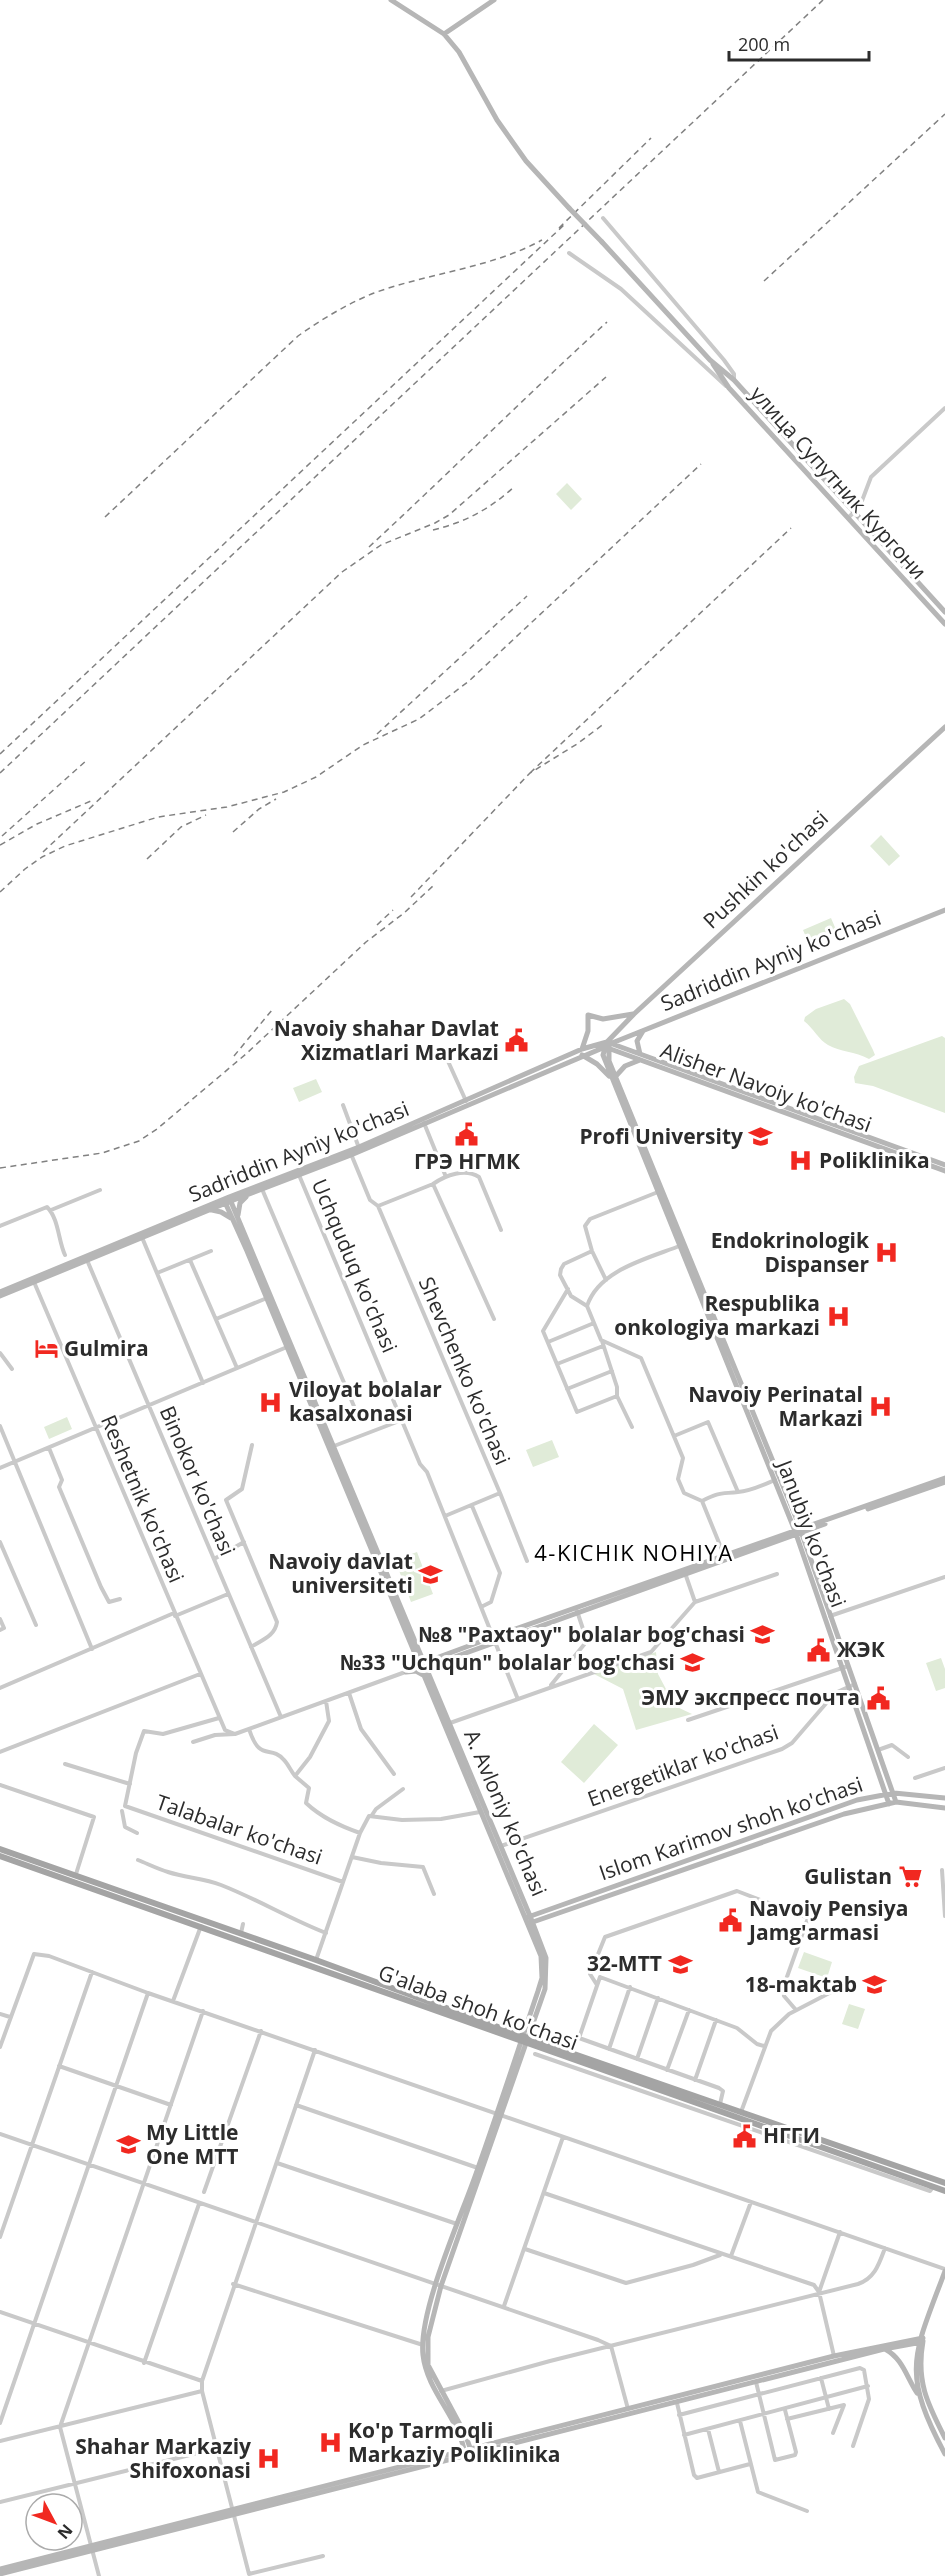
<svg xmlns="http://www.w3.org/2000/svg" width="945" height="2576" viewBox="0 0 945 2576" font-family="'Open Sans',sans-serif">
<style>
.green{fill:#e0ebd8}
.lines{fill:none;stroke-linecap:round;stroke-linejoin:round}
.street{stroke:#c9c9c9;stroke-width:4}
.secondary{stroke:#b6b6b6;stroke-width:5}
.primary{stroke:#a4a4a4;stroke-width:6}
.rail{stroke:#818181;stroke-width:1.5;stroke-dasharray:6 4.5;stroke-linecap:butt}
.secondary-bridge{stroke:#b6b6b6;stroke-width:5}
.labels{text-anchor:middle;stroke-width:6;stroke-linejoin:round;paint-order:stroke}
.street-label{font-size:21px;fill:#2c2c2c;stroke:#fff}
.poi-label{font-size:21px;font-weight:bold;fill:#2c2c2c;stroke:#fff;text-anchor:end}
.neighbourhood-label{font-size:22px;letter-spacing:1.5px;fill:#000;stroke:#fff}
</style>
<rect width="100%" height="100%" fill="#fff"/>
<!-- green -->
<path class="green" d="M 567,483 L 582,499 L 571,510 L 556,494 Z
M 881,835 L 900,856 L 889,866 L 870,846 Z
M 831,918 L 837,932 L 809,944 L 803,930 Z
M 844,999 L 850,1004 L 873,1050 L 875,1055 L 869,1059 C 855,1051 840,1052 828,1045 C 819,1040 813,1028 804,1021 L 805,1017 L 816,1009 Z
M 942,1036 L 945,1038 L 945,1113 L 873,1086 L 855,1083 L 854,1077 L 859,1066 Z
M 316,1079 L 322,1092 L 299,1102 L 293,1088 Z
M 67,1417 L 72,1429 L 49,1439 L 44,1427 Z
M 552,1440 L 559,1457 L 533,1467 L 526,1450 Z
M 417,1552 L 433,1594 L 411,1602 L 395,1560 Z
M 656,1652 L 658,1674 L 675,1706 L 692,1714 L 636,1730 L 623,1689 L 594,1674 Z
M 941,1658 L 945,1669 L 945,1688 L 936,1691 L 926,1663 Z
M 594,1724 L 618,1745 L 584,1783 L 561,1762 Z
M 804,1952 L 832,1962 L 827,1978 L 798,1968 Z
M 849,2004 L 865,2009 L 858,2029 L 842,2024 Z"/>
<g class="lines">
<!-- street -->
<path class="street" d="M 603,218 L 724,360 L 734,374 L 734,380
M 569,253 L 621,289 L 726,386
M 848,518 L 860,506 L 871,477 L 945,408
M 447,1059 L 466,1101
M 343,1105 L 359,1148
M 424,1123 L 446,1177
M 351,1154 L 370,1200 L 378,1206 L 500,1493 L 445,1516
M 299,1175 L 420,1464 L 427,1472 L 517,1697
M 433,1184 C 446,1175 465,1168 479,1177 L 501,1230
M 262,1189 L 356,1411
M 378,1206 L 433,1184 L 494,1319
M 51,1210 L 100,1190
M 0,1226 L 47,1207 C 59,1219 58,1240 65,1255
M 141,1235 L 203,1383
M 87,1260 L 281,1717
M 190,1260 L 237,1368
M 157,1273 L 211,1251
M 606,1280 L 592,1251 L 585,1226 L 590,1219 L 658,1192
M 34,1282 L 225,1730 L 235,1734
M 568,1289 L 543,1331 L 577,1412 L 617,1396
M 587,1306 L 601,1340 L 641,1358 L 683,1458 L 678,1479 L 684,1493 L 702,1501 L 724,1555
M 587,1306 C 599,1269 650,1258 682,1245
M 587,1306 L 571,1296 L 560,1275 L 561,1269 L 564,1264 L 592,1251
M 216,1319 L 267,1298
M 602,1341 L 617,1387 L 617,1396 L 632,1427
M 548,1342 L 594,1323
M 0,1353 L 12,1369
M 557,1364 L 603,1346
M 567,1389 L 612,1371
M 0,1426 L 92,1649
M 674,1436 L 708,1422 L 738,1492
M 334,1446 L 402,1420
M 49,1448 L 62,1480 L 59,1487 L 101,1587 L 109,1602 L 120,1599
M 0,1468 L 287,1347
M 500,1493 L 527,1561
M 702,1501 C 719,1492 720,1494 738,1492 C 751,1491 763,1485 775,1480
M 472,1506 L 500,1573 L 491,1602 L 481,1607
M 0,1542 L 36,1625
M 214,1559 L 244,1542
M 685,1573 L 695,1602 L 777,1574
M 175,1616 L 228,1594
M 830,1616 L 945,1577
M 0,1619 L 4,1628 L 0,1630
M 251,1647 C 262,1640 275,1636 277,1622 L 226,1500 L 242,1489 L 252,1445
M 551,1685 L 587,1641 L 577,1611
M 0,1688 L 174,1613
M 349,1693 L 361,1729 L 394,1774
M 326,1701 L 329,1721 L 310,1757 L 295,1776 L 309,1788 L 306,1803 C 322,1818 340,1826 360,1833
M 219,1718 L 163,1734 L 144,1731 L 136,1753 L 125,1806 L 343,1882
M 688,1720 L 848,1666
M 450,1723 L 651,1652 L 695,1602
M 249,1729 C 260,1763 270,1744 284,1760 C 288,1764 291,1771 295,1776
M 193,1742 L 215,1735 L 235,1734 L 408,1671
M 878,1750 L 892,1745 L 908,1757
M 0,1752 L 200,1674
M 65,1764 L 130,1784
M 915,1778 L 945,1768
M 0,1785 L 94,1817 L 76,1874
M 122,1811 L 125,1827 L 137,1833
M 372,1815 L 376,1809 L 403,1789
M 501,1846 L 782,1749 L 792,1743 L 835,1693 L 855,1684
M 352,1857 L 381,1863 L 423,1867 L 434,1894
M 138,1860 C 148,1864 158,1869 168,1872 C 186,1878 203,1878 221,1885 C 257,1899 290,1919 326,1933
M 942,1870 L 945,1916
M 241,1933 L 243,1924
M 316,1960 L 360,1833 L 369,1816 L 402,1820 L 441,1819 L 480,1812
M 597,1985 L 590,1974 L 605,1937 L 737,1891 L 808,1918 L 783,1988 L 784,1996 L 796,2010
M 173,2001 L 201,1926
M 0,2014 L 10,2017
M 0,2047 L 34,1954 L 49,1956 L 148,1993 L 945,2269
M 609,2049 L 630,1987
M 315,2050 L 202,2381 L 202,2391 L 249,2574 L 323,2556
M 535,2054 L 930,2191 L 933,2187
M 637,2059 L 658,1998
M 59,2066 L 171,2105
M 667,2070 L 689,2010
M 695,2080 L 716,2020
M 720,2104 L 723,2091 L 719,2088 L 579,2038 L 600,1977 L 737,2028 L 757,2044 L 764,2046
M 296,2105 L 478,2168
M 741,2112 L 771,2031 L 789,2014 L 839,1988
M 0,2134 L 598,2340 L 611,2346 L 628,2409
M 277,2163 L 457,2224
M 204,2192 L 261,2031
M 544,2193 L 814,2285 L 819,2292 L 834,2356
M 0,2237 L 92,1972
M 525,2249 L 626,2283 L 693,2265 L 720,2255
M 731,2256 L 751,2202
M 233,2284 L 423,2345
M 819,2292 L 840,2232
M 504,2306 L 563,2137
M 0,2312 L 202,2381
M 144,2363 L 199,2204
M 821,2378 L 829,2409
M 756,2382 L 775,2460 L 795,2455 L 796,2452 L 785,2410
M 441,2391 L 550,2361 L 858,2284 C 875,2278 879,2264 885,2248
M 677,2403 L 694,2475 L 697,2478 L 750,2464
M 679,2415 L 860,2368 L 864,2370 L 869,2399 L 853,2446
M 787,2419 L 844,2405 L 833,2433
M 740,2421 L 758,2492 L 807,2511
M 0,2423 L 148,1993
M 708,2429 L 719,2472
M 684,2435 L 868,2386
M 0,2441 L 202,2391
M 0,2502 L 218,2448
M 99,2576 L 60,2427 L 203,2011"/>
<!-- secondary -->
<path class="secondary" d="M 391,0 L 444,34 L 459,52 L 497,120 L 526,161 L 569,208
M 444,34 L 494,0
M 602,242 L 710,360 L 734,380 L 945,612
M 713,364 L 729,388 L 945,624
M 612,1043 L 945,910
M 609,1045 L 609,1061 L 797,1520 L 896,1802
M 582,1049 L 588,1031 L 588,1015 L 603,1019 L 633,1014
M 640,1054 L 637,1041 L 643,1031
M 582,1055 L 597,1064 L 609,1076
M 615,1077 L 625,1066 L 640,1060
M 229,1197 L 530,1916 L 546,1958 L 545,1989 L 441,2286 L 428,2337 L 428,2365 L 465,2434 L 472,2453
M 224,1200 L 247,1251 L 541,1956 L 542,1978 L 538,1991 C 518,2050 499,2109 478,2168 C 463,2213 418,2310 423,2355 C 427,2392 460,2418 465,2455
M 212,1210 L 221,1212 L 231,1218
M 238,1215 L 240,1203 L 246,1197
M 0,1292 L 229,1197 L 359,1147 L 582,1049 L 607,1042 L 945,1165
M 0,1296 L 231,1201 L 351,1155 L 605,1047 L 945,1171
M 868,1509 L 945,1482
M 416,1654 L 406,1672 L 416,1671 L 425,1676
M 424,1668 L 825,1524
M 414,1669 L 420,1664 L 493,1637 L 945,1478
M 889,1804 L 795,1531 L 603,1055 L 607,1042 L 634,1014 L 945,727
M 528,1917 L 857,1800 L 894,1793 L 945,1798
M 530,1923 L 844,1814 L 896,1802 L 945,1808
M 945,2271 C 914,2355 900,2370 945,2454
M 923,2341 C 916,2381 927,2403 945,2438
M 885,2349 C 903,2359 906,2376 917,2393
M 0,2569 L 834,2356 L 923,2338
M 0,2574 L 884,2349 L 922,2342"/>
<!-- primary -->
<path class="primary" d="M 0,1849 L 316,1960 L 528,2038 L 945,2183
M 0,1856 L 945,2191"/>
<!-- rail -->
<path class="rail" d="M 559,228 L 651,138
M 764,281 L 945,114
M 105,517 L 298,336 C 322,319 347,304 374,293 C 429,273 491,268 542,240
M 433,530 C 466,522 490,509 515,486
M 369,547 C 449,473 526,396 607,322
M 377,734 L 527,596
M 0,754 L 565,224
M 0,773 L 823,0
M 530,773 L 791,528
M 233,832 L 259,809 L 276,799
M 2,836 L 87,760
M 0,845 L 37,824 L 91,801
M 43,852 L 342,572 L 381,545 L 435,523 L 449,515 L 606,377
M 147,859 L 181,827 L 206,815
M 0,892 L 25,869 L 42,857 L 65,846 L 158,817 L 227,807 L 284,792 L 316,777 L 363,745 L 419,719 L 469,681 L 701,464
M 411,897 L 530,773 L 577,744 L 605,723
M 377,925 L 393,910
M 234,1056 L 272,1010
M 0,1168 L 102,1153 L 139,1141 L 157,1129 L 246,1054 L 366,942 L 404,913 L 434,885"/>
<!-- secondary-bridge -->
<path class="secondary-bridge" d="M 569,208 L 602,242"/>
</g>
<!-- icons -->
<defs>
<symbol id="civic-bare" viewBox="-9 -9 18 18"><path d="M-.6-6.5H3V-4.5H.6V-3L4-1V1h2V6H-6V1h2V-1L-.6-3ZM-1.2 2.5V6h2.4V2.5Z" fill="#f12820" stroke="#fff" stroke-width="2.5" paint-order="stroke"/></symbol>
<symbol id="university-bare" viewBox="-9 -9 18 18"><path d="M0-5L7-2L0 1L-7-2ZM-4 1L0 2.5L4 1V4Q0 6-4 4Z" fill="#f12820" stroke="#fff" stroke-width="2.5" paint-order="stroke"/></symbol>
<symbol id="hospital-bare" viewBox="-9 -9 18 18"><path d="M-5-5h3v3.5h4V-5h3V5h-3V1.5h-4V5h-3Z" fill="#f12820" stroke="#fff" stroke-width="2.5" paint-order="stroke"/></symbol>
<symbol id="hotel-bare" viewBox="-9 -9 18 18"><path d="M-6-4.5h1.5V1H6V5H4.5V3h-9V5H-6ZM-4 0a1.8 1.8 0 1 1 3.6 0ZM.5 0V-2.5h3Q6-2.5 6 0Z" fill="#f12820" stroke="#fff" stroke-width="2.5" paint-order="stroke"/></symbol>
<symbol id="school-bare" viewBox="-9 -9 18 18"><path d="M0-5L7-2L0 1L-7-2ZM-4 1L0 2.5L4 1V4Q0 6-4 4Z" fill="#f12820" stroke="#fff" stroke-width="2.5" paint-order="stroke"/></symbol>
<symbol id="supermarket-bare" viewBox="-9 -9 18 18"><path d="M-6-5.5h2.5l.6 2H6L4.5 2H-2.5L-4.4-4H-6ZM-1.5 3.2a1.3 1.3 0 1 0 .1 0ZM3 3.2a1.3 1.3 0 1 0 .1 0Z" fill="#f12820" stroke="#fff" stroke-width="2.5" paint-order="stroke"/></symbol>
</defs>
<g fill-rule="evenodd">
<use href="#civic-bare" x="500" y="1024" width="33" height="33"/>
<use href="#civic-bare" x="450" y="1118" width="33" height="33"/>
<use href="#university-bare" x="744" y="1120" width="33" height="33"/>
<use href="#hospital-bare" x="784" y="1144" width="33" height="33"/>
<use href="#hospital-bare" x="870" y="1236" width="33" height="33"/>
<use href="#hospital-bare" x="822" y="1300" width="33" height="33"/>
<use href="#hotel-bare" x="30" y="1332" width="33" height="33"/>
<use href="#hospital-bare" x="254" y="1386" width="33" height="33"/>
<use href="#hospital-bare" x="864" y="1390" width="33" height="33"/>
<use href="#university-bare" x="414" y="1558" width="33" height="33"/>
<use href="#school-bare" x="746" y="1618" width="33" height="33"/>
<use href="#civic-bare" x="802" y="1634" width="33" height="33"/>
<use href="#school-bare" x="676" y="1646" width="33" height="33"/>
<use href="#civic-bare" x="862" y="1682" width="33" height="33"/>
<use href="#supermarket-bare" x="894" y="1860" width="33" height="33"/>
<use href="#civic-bare" x="714" y="1904" width="33" height="33"/>
<use href="#school-bare" x="664" y="1948" width="33" height="33"/>
<use href="#school-bare" x="858" y="1968" width="33" height="33"/>
<use href="#civic-bare" x="728" y="2120" width="33" height="33"/>
<use href="#school-bare" x="112" y="2128" width="33" height="33"/>
<use href="#hospital-bare" x="314" y="2426" width="33" height="33"/>
<use href="#hospital-bare" x="252" y="2442" width="33" height="33"/>
</g>
<g class="labels">
<!-- street labels -->
<g class="street-label">
<text transform="translate(838 483) rotate(48)" y="7">улица Супутник Кургони</text>
<text transform="translate(766 870) rotate(-43)" y="7">Pushkin ko'chasi</text>
<text transform="translate(771 961) rotate(-22)" y="7">Sadriddin Ayniy ko'chasi</text>
<text transform="translate(766 1088) rotate(20)" y="7">Alisher Navoiy ko'chasi</text>
<text transform="translate(299 1152) rotate(-22)" y="7">Sadriddin Ayniy ko'chasi</text>
<text transform="translate(354 1266) rotate(67)" y="7">Uchquduq ko'chasi</text>
<text transform="translate(464 1371) rotate(67)" y="7">Shevchenko ko'chasi</text>
<text transform="translate(197 1481) rotate(67)" y="7">Binokor ko'chasi</text>
<text transform="translate(142 1499) rotate(67)" y="7">Reshetnik ko'chasi</text>
<text transform="translate(811 1534) rotate(69)" y="7">Janubiy ko'chasi</text>
<text transform="translate(683 1766) rotate(-20)" y="7">Energetiklar ko'chasi</text>
<text transform="translate(505 1813) rotate(67)" y="7">A. Avloniy ko'chasi</text>
<text transform="translate(731 1829) rotate(-19)" y="7">Islom Karimov shoh ko'chasi</text>
<text transform="translate(239 1830) rotate(19)" y="7">Talabalar ko'chasi</text>
<text transform="translate(478 2008) rotate(20)" y="7">G'alaba shoh ko'chasi</text>
</g>
<!-- poi labels -->
<g class="poi-label">
<text x="499" y="1036">Navoiy shahar Davlat<tspan x="499" dy="24">Xizmatlari Markazi</tspan></text>
<text x="743" y="1144">Profi University</text>
<text x="819" y="1168" text-anchor="start">Poliklinika</text>
<text x="467" y="1169" text-anchor="middle">ГРЭ НГМК</text>
<text x="869" y="1248">Endokrinologik<tspan x="869" dy="24">Dispanser</tspan></text>
<text x="820" y="1311">Respublika<tspan x="820" dy="24">onkologiya markazi</tspan></text>
<text x="64" y="1356" text-anchor="start">Gulmira</text>
<text x="289" y="1397" text-anchor="start">Viloyat bolalar<tspan x="289" dy="24">kasalxonasi</tspan></text>
<text x="863" y="1402">Navoiy Perinatal<tspan x="863" dy="24">Markazi</tspan></text>
<text x="413" y="1569">Navoiy davlat<tspan x="413" dy="24">universiteti</tspan></text>
<text x="745" y="1642">№8 "Paxtaoy" bolalar bog'chasi</text>
<text x="837" y="1657" text-anchor="start">ЖЭК</text>
<text x="675" y="1670">№33 "Uchqun" bolalar bog'chasi</text>
<text x="860" y="1705">ЭМУ экспресс почта</text>
<text x="892" y="1884">Gulistan</text>
<text x="749" y="1916" text-anchor="start">Navoiy Pensiya<tspan x="749" dy="24">Jamg'armasi</tspan></text>
<text x="662" y="1971">32-MTT</text>
<text x="857" y="1992">18-maktab</text>
<text x="146" y="2140" text-anchor="start">My Little<tspan x="146" dy="24">One MTT</tspan></text>
<text x="763" y="2143" text-anchor="start">НГГИ</text>
<text x="348" y="2438" text-anchor="start">Ko'p Tarmoqli<tspan x="348" dy="24">Markaziy Poliklinika</tspan></text>
<text x="251" y="2454">Shahar Markaziy<tspan x="251" dy="24">Shifoxonasi</tspan></text>
</g>
<!-- neighbourhood labels -->
<g class="neighbourhood-label">
<text x="634" y="1561">4-KICHIK NOHIYA</text>
</g>
</g>
<!-- north arrow -->
<g transform="translate(54 2522) rotate(131)"><circle r="28" fill="#ffffff" stroke="#ababab" stroke-width="1.5"/>
<path d="M0-4.5L10 22L0 15L-10 22Z" fill="#f12820"/>
<text y="-9" font-size="16" font-weight="bold" text-anchor="middle" fill="#2c2c2c">N</text>
</g>
<!-- scale -->
<path d="M729 51v9h140v-9" fill="none" stroke="#2c2c2c" stroke-width="3"/>
<text x="738" y="51" font-size="18" fill="#2c2c2c" stroke="#ffffff" stroke-width="4.5" paint-order="stroke">200 m</text>
</svg>
